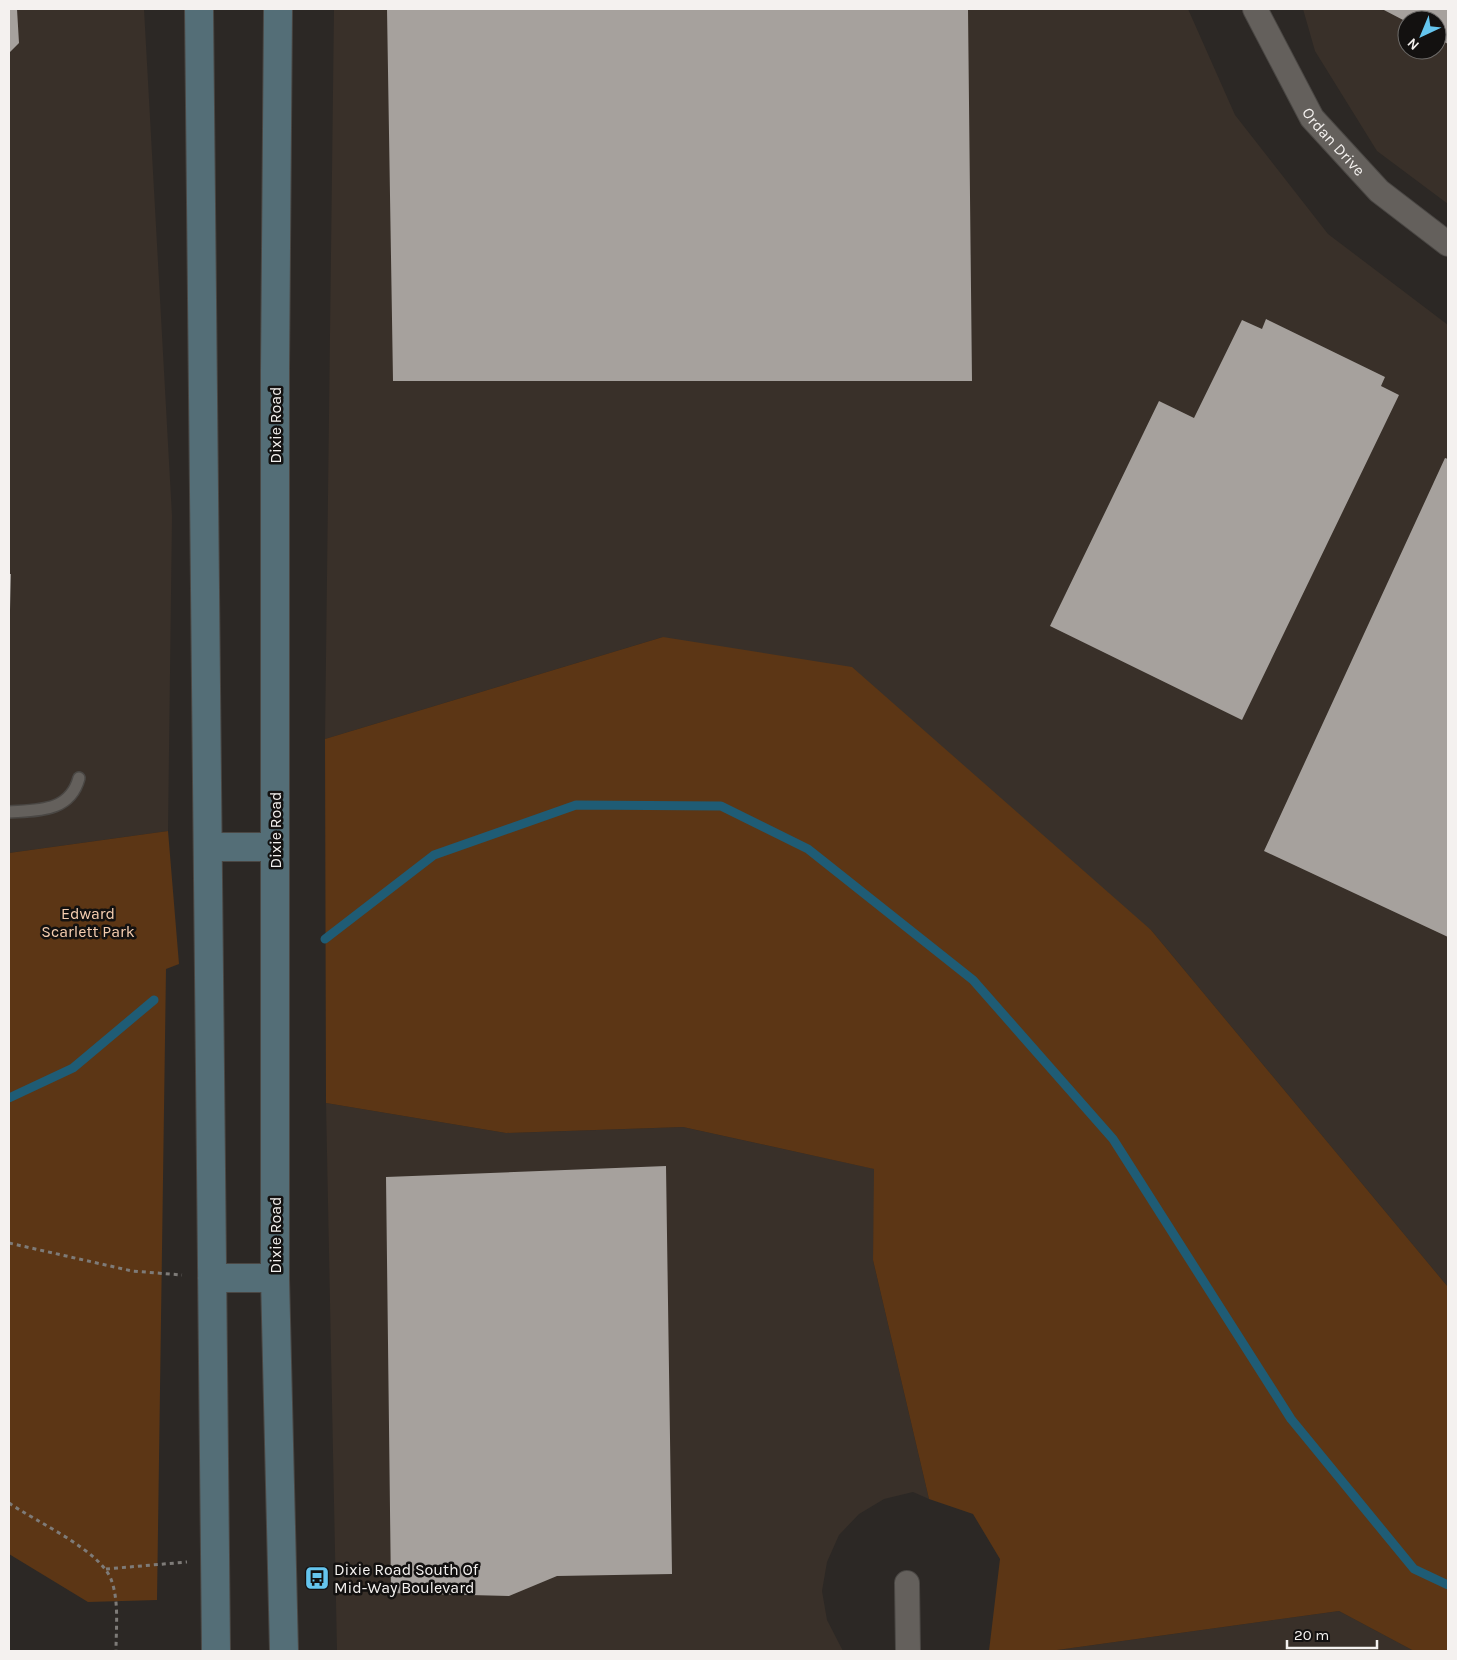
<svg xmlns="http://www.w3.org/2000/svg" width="1457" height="1660" viewBox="0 0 1457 1660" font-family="Karla,sans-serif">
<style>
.built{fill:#393029;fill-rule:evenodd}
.green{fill:#5c3615}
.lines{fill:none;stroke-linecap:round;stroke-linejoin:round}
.stream{stroke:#1f5c75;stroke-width:9}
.building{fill:#a6a19d}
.service-casing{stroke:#4a4744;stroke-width:14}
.minor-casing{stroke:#4a4744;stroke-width:26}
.secondary-casing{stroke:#4a4744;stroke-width:30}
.path{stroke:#7e7b78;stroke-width:3;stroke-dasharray:4 4;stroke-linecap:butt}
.service{stroke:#64605c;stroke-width:11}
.minor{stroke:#64605c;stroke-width:24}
.secondary{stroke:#546e77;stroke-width:28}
.labels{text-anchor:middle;stroke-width:5;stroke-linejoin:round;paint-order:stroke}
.street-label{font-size:16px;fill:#f4f1ef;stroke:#131110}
.park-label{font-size:16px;fill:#f6ceb0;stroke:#131110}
.poi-label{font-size:16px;fill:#f4f1ef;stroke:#131110;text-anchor:start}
</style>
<rect width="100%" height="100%" fill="#2c2825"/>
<!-- built -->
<path class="built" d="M 9,9 L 144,9 L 172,516 L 168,831 L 9,853 Z
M 334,9 L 1188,9 L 1235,115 L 1328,234 L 1448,325 L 1448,1287 L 1151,930 L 663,637 L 325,739 Z
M 1303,9 L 1448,9 L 1448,204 L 1377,151 L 1315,51 ZM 1407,20 L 1437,20 L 1437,50 L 1407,50 Z
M 326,1103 L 506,1133 L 683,1127 L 875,1169 L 873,1260 L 929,1499 L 913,1492 L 884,1499 L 859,1514 L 839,1535 L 827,1562 L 822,1591 L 827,1620 L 843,1651 L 337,1651 Z
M 1339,1611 L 1414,1651 L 1050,1651 Z"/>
<!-- green -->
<path class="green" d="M 663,637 L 852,667 L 1151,930 L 1448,1287 L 1448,1651 L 1414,1651 L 1339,1611 L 1050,1651 L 989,1651 L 1000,1559 L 973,1514 L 929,1499 L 873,1260 L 874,1169 L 683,1127 L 506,1133 L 326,1103 L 325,739 Z
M 168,831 L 179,964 L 166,969 L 157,1600 L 88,1602 L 9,1554 L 9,853 Z"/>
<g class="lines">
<!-- stream -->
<path class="stream" d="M 325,939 L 434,855 L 576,805 L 721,806 L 808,849 L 973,980 L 1113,1139 L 1291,1419 L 1414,1569 L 1448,1585
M 9,1098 L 73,1068 L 154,1000"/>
</g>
<!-- building -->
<path class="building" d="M 9,9 L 17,9 L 19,43 L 9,53 Z
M 387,9 L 968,9 L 972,381 L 393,381 Z
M 1382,9 L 1448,9 L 1448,44 L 1437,38 L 1437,20 L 1407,20 L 1407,22 Z
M 1266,319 L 1385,377 L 1381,386 L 1399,395 L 1242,720 L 1050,626 L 1159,401 L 1194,418 L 1242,320 L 1262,329 Z
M 1445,458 L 1448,459 L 1448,937 L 1264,851 Z
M 9,574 L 11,574 L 10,610 L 9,610 Z
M 666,1166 L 672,1574 L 557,1576 L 509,1596 L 391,1593 L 386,1177 Z"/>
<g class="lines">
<defs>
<path id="service" d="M 9,812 C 38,810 70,812 79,778"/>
<g id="minor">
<path id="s1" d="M 1255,9 L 1312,118 L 1379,191 L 1448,244"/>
<path d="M 907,1583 L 908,1651"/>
</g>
<path id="secondary" d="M 199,9 L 216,1651
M 278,9 L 275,370 L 275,1278 L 284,1651
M 208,847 L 275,847
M 212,1278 L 275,1278"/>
</defs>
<!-- service casing -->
<use href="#service" class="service-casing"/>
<!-- minor casing -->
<use href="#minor" class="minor-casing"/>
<!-- secondary casing -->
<use href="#secondary" class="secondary-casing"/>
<!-- path -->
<path class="path" d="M 9,1243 L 132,1271 L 182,1275
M 9,1503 C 36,1522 103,1551 112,1582 C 119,1603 116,1629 116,1651
M 106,1569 L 187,1562"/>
<!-- service -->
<use href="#service" class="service"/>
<!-- minor -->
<use href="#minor" class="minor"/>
<!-- secondary -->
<use href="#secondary" class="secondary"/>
</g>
<!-- icons -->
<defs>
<symbol id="bus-square" viewBox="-11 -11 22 22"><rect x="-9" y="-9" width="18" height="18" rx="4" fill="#65c5ee" stroke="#131110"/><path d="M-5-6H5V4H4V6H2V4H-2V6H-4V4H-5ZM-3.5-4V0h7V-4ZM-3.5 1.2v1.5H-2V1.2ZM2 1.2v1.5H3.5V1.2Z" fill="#111"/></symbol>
</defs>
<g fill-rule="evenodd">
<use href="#bus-square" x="303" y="1564" width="28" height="28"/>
</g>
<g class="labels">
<!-- street labels -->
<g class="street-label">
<text dy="6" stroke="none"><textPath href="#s1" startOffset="155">Ordan Drive</textPath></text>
<text transform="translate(275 425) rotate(-90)" y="6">Dixie Road</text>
<text transform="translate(275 830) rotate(-90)" y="6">Dixie Road</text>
<text transform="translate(275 1235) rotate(-90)" y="6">Dixie Road</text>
</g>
<!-- park labels -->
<g class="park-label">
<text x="88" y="919">Edward<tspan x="88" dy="18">Scarlett Park</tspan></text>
</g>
<!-- poi labels -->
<g class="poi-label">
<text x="334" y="1575">Dixie Road South Of<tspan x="334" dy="18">Mid-Way Boulevard</tspan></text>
</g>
</g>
<!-- border -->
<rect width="1457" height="1660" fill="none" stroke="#f4f1ef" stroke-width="20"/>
<!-- north arrow -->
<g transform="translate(1422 35) rotate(224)"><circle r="24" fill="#131110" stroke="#6d6b69"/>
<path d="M0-4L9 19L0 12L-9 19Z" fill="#65c5ee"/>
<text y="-8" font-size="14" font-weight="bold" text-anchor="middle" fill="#f4f1ef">N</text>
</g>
<!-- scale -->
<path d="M1287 1640v8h90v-8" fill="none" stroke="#f4f1ef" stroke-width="2.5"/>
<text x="1294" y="1640" font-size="15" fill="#f4f1ef" stroke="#131110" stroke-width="4" paint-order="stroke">20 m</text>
</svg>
